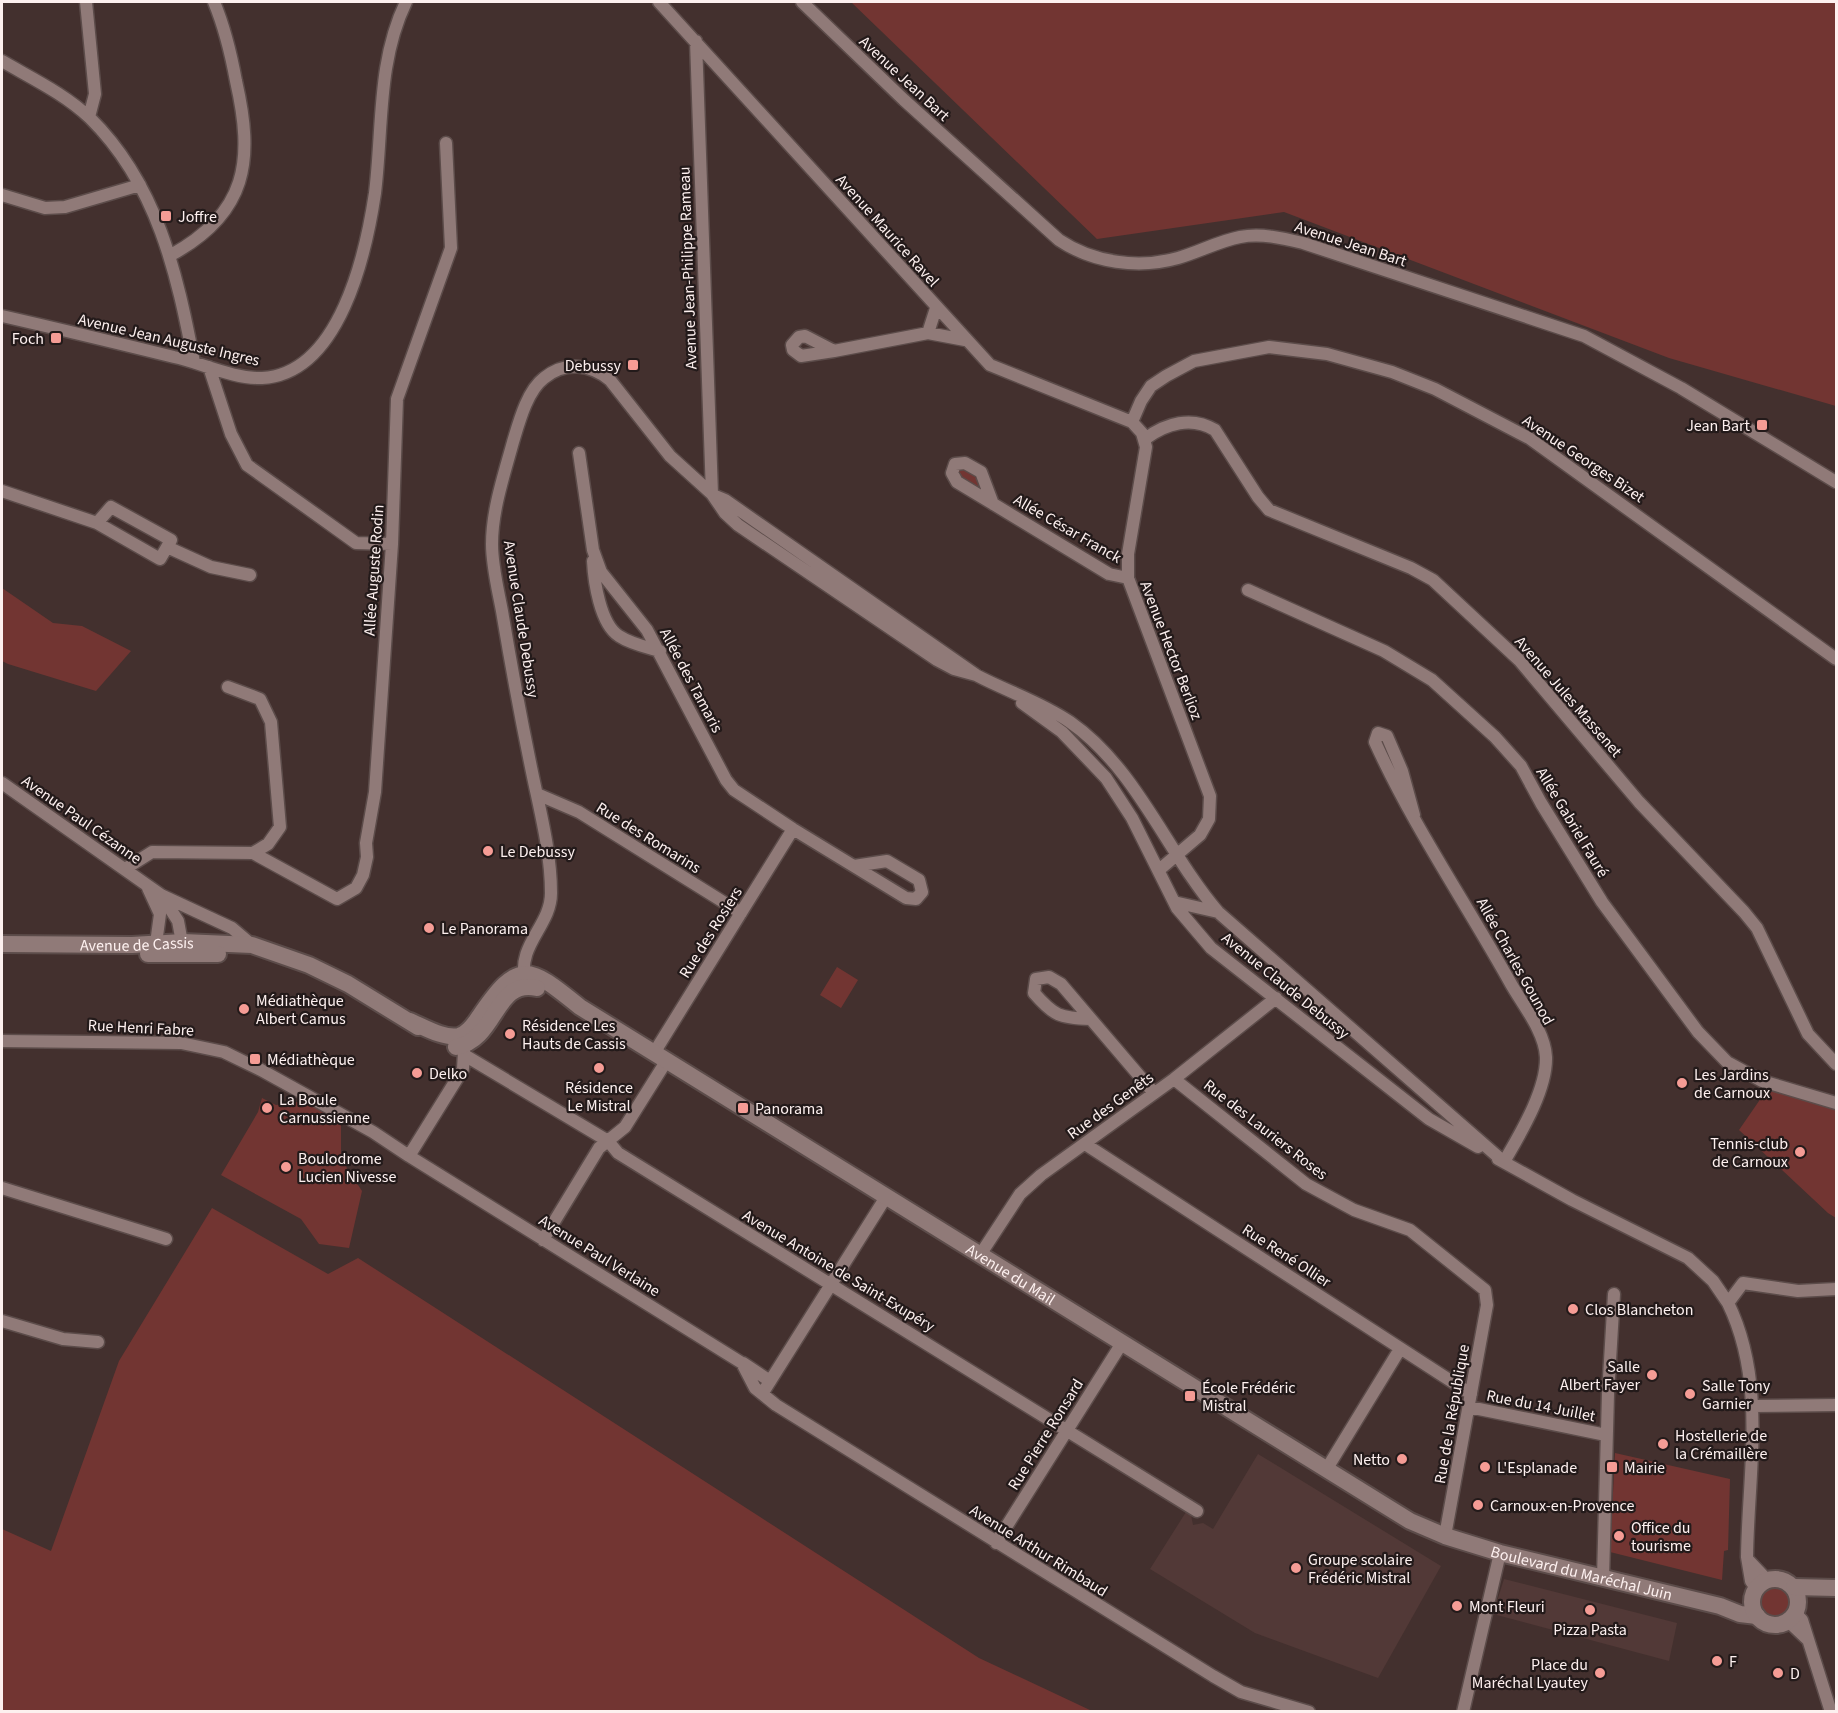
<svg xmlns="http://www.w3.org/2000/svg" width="1838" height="1713" viewBox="0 0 1838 1713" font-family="'Source Sans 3',sans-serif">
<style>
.built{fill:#523937}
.green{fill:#723532}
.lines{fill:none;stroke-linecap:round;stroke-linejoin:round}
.minor-casing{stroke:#5c4c4a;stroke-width:15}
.secondary-casing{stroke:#5c4c4a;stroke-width:20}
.minor{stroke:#907a78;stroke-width:12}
.secondary{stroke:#907a78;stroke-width:16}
.poi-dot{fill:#f59c95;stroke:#231a1a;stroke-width:2}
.labels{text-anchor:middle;stroke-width:4.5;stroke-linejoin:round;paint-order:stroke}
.street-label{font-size:16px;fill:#fdf0ef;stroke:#231a1a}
.poi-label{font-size:16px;fill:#fdf0ef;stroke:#231a1a;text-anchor:start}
</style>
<rect width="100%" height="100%" fill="#43302e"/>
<!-- built -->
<path class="built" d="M 1258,1454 L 1441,1566 L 1378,1678 L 1255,1633 L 1150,1569 L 1186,1512 L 1191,1515 L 1193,1525 L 1203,1523 L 1213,1529 Z
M 1504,1579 L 1677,1623 L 1669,1661 L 1493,1614 Z"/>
<!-- green -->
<path class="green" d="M 851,2 L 1836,2 L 1836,406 L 1669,358 L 1284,212 L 1097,239 Z
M 964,468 L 977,473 L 980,488 L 958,477 L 958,470 Z
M 2,588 L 53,623 L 82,626 L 131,651 L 96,691 L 8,664 L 2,661 Z
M 837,967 L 858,980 L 841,1008 L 820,995 Z
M 1768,1088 L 1836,1107 L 1836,1218 L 1828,1213 L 1739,1130 Z
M 262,1098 L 276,1105 L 305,1101 L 341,1122 L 341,1159 L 362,1191 L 349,1248 L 319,1244 L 301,1219 L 221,1175 L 258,1112 Z
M 212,1208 L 328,1274 L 358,1258 L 979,1658 L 1092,1711 L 2,1711 L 2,1529 L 51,1551 L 119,1361 Z
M 1615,1453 L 1730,1479 L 1728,1550 L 1724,1551 L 1722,1580 L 1610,1552 Z
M1757 1601a18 18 0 1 1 36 0a18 18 0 1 1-36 0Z"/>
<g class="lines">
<defs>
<path id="minor" d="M 86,2 L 95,94 L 89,117
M 659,2 L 990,365 L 1132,422 L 1142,433 L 1146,447 L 1128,554 L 1128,578 L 1210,796 L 1209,819 L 1200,835 L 1159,870
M 802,2 L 904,100 L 1059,240 C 1093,263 1139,269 1178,258 C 1199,252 1219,241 1240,237 C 1261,233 1282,238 1303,243 L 1584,336 L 1681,388 L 1836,482
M 696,41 L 712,494
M 2,61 C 31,78 65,94 90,118 C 157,184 177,273 194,362
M 2,195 L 45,208 L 65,207 L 140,185
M 171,255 C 248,213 254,160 236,81 C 231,54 224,26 214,2
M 2,316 C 59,329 117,343 174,357 C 202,363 233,379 262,378 C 340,374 366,253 375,193 C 383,128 377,62 406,2
M 928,333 L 936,308
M 834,351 L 801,356 L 793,350 L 792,345 L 799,337 L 805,336 L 834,351 L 928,333 L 965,340
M 209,367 L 231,434 L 247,465 L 356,543 L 392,544
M 1132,422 L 1141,401 L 1151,386 L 1166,376 L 1194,361 L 1269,347 L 1327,354 L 1392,372 L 1435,389 L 1529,438 L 1836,659
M 1145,439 C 1166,423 1192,416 1215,430 L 1258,497 L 1269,510 L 1411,568 L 1433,580 L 1519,660 L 1639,802 L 1744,912 L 1757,928 L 1808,1034 L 1836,1064
M 579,453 L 593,550 L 601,572 L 647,630 L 726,780 L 734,790 L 793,829 L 906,898 L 916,899 L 922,892 L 919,880 L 887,861 L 854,866
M 2,491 L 97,523 L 160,559 L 167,547 L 211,567 L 250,575
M 713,495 L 725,500 L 976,675 C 1006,691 1041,702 1070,722 C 1137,769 1166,851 1218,912 L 1504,1162
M 993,504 L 981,472 L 965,463 L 955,464 L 952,473 L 957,482 L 1109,574 L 1128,578
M 97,523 L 111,507 L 171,540 L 167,547
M 593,561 C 594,581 600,624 619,636 C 631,644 646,647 660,651
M 1248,590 L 1384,651 L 1432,680 L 1495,737 L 1521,766 L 1541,803 L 1602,902 L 1698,1032 L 1727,1062 L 1762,1081 L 1836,1103
M 1022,703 L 1062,732 L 1106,778 L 1132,818 L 1177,908 L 1211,948 L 1429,1119 L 1478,1147
M 2,783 L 161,895 L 232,928 L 252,945
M 537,794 L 579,812 L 741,913
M 1414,815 L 1402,771 L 1387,736 L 1378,733 L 1375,742 C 1413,826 1466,903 1511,984 C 1523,1005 1545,1032 1546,1057 C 1547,1090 1520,1134 1504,1162
M 253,853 L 337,899 L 356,888 L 363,875 L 367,857 L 366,843 L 375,792 L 392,544 L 397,399 L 451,248 L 446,143
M 125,869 L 152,852 L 253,853 L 268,844 L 280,827 L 271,722 L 260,699 L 228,687
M 148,888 L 160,914 L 155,951
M 162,896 L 178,921 L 183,948
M 1174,902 L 1218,912
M 525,981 C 517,944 551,926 551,893 C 551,852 540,811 532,772 C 521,719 511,665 502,611 C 498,590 492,566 492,544 C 492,510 504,475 513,442 C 519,422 527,391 544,378 C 565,361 590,364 610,380 L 670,456 L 712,494 L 725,513 L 738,525 L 937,660 L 954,669 L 976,675
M 1090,1019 C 1060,1018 1054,1016 1034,993 L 1036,979 L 1049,977 L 1061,984 L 1154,1093
M 2,1041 L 181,1043 L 224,1052 L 261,1070 L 373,1132 L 409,1156 L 463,1069 L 464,1051
M 654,1053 L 793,829
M 466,1056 L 608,1141 L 618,1153 L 1197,1511
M 1174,1079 L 1306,1184 L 1354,1210 L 1410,1230 L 1485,1290 L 1487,1305 L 1445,1536
M 1085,1144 L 1471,1394
M 409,1156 L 742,1363 L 755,1388 L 776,1405 L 1213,1676 L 1241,1692 L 1309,1712
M 1498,1159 L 1572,1200 L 1688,1258 L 1713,1281 L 1728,1303
M 2,1188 L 166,1239
M 543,1240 L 599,1148 L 625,1127 L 667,1060
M 980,1255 L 1020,1194 L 1041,1175 L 1174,1079 L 1276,998
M 2,1321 L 63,1339 L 98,1342
M 743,1363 L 770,1381
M 762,1394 L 886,1197
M 1753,1406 L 1836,1405
M 1469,1407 L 1606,1435
M 1326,1470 L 1400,1349
M 996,1543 L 1122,1343
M 1749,1561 L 1767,1580
M 1603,1578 L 1608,1394 L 1614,1294
M 1756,1588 L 1751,1581 L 1747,1557 C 1748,1472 1767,1383 1728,1303 L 1743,1283 L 1798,1291 L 1836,1289
M 1795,1613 L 1802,1620 L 1831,1712
M 1788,1621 L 1807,1639
M 1463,1712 L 1500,1553"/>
<g id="secondary">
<path id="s1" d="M 2,944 L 132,945 L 183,942 L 252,945 L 309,965 L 348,984 L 418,1027"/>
<path d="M 148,954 L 218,954"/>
<path id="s2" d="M 410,1021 C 424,1027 444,1039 459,1036 C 469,1033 474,1024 479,1017 C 519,958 528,965 580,1007 L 1410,1521 L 1445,1536 L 1500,1553 L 1720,1606 L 1740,1614 L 1757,1616"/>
<path d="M 456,1047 C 498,1039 494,978 537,988"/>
<circle cx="1775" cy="1602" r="23"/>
<path d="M 1794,1587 L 1836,1588"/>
</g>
</defs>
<!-- minor casing -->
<use href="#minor" class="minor-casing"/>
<!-- secondary casing -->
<use href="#secondary" class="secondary-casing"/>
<!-- minor -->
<use href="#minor" class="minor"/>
<!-- secondary -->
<use href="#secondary" class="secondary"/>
</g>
<!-- markers -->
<g class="poi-dot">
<rect x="160" y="210" width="12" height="12" rx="3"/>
<rect x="50" y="332" width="12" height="12" rx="3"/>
<rect x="627" y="359" width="12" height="12" rx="3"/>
<rect x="1756" y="419" width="12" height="12" rx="3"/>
<circle cx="488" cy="851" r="6"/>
<circle cx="429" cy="928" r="6"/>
<circle cx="244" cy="1009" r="6"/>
<circle cx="510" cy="1034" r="6"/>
<rect x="249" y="1053" width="12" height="12" rx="3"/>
<circle cx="599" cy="1068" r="6"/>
<circle cx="417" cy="1073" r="6"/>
<circle cx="1682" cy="1083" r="6"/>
<circle cx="267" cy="1108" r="6"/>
<rect x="737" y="1102" width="12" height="12" rx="3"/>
<circle cx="1800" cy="1152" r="6"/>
<circle cx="286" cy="1167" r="6"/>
<circle cx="1573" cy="1309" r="6"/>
<circle cx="1652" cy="1375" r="6"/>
<circle cx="1690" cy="1394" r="6"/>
<rect x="1184" y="1390" width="12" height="12" rx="3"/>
<circle cx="1663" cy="1444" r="6"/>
<circle cx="1402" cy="1459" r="6"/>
<circle cx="1485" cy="1467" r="6"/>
<rect x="1606" y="1461" width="12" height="12" rx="3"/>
<circle cx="1478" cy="1505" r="6"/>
<circle cx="1619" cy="1536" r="6"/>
<circle cx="1296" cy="1568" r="6"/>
<circle cx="1457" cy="1606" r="6"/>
<circle cx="1590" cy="1610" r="6"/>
<circle cx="1717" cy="1661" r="6"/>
<circle cx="1600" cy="1673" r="6"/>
<circle cx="1778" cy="1673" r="6"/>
</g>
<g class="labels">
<!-- street labels -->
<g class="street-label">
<text transform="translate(905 78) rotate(43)" y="6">Avenue Jean Bart</text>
<text transform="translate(888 230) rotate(48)" y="6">Avenue Maurice Ravel</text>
<text transform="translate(1351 243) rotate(18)" y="6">Avenue Jean Bart</text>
<text transform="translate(687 268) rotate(-92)" y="6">Avenue Jean-Philippe Rameau</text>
<text transform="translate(169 339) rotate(13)" y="6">Avenue Jean Auguste Ingres</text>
<text transform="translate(1584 458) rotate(34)" y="6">Avenue Georges Bizet</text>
<text transform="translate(1068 528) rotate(30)" y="6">Allée César Franck</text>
<text transform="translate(373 570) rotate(-86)" y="6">Allée Auguste Rodin</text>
<text transform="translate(522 619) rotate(81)" y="6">Avenue Claude Debussy</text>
<text transform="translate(1172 650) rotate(69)" y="6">Avenue Hector Berlioz</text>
<text transform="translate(692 680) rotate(62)" y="6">Allée des Tamaris</text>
<text transform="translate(1569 696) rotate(49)" y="6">Avenue Jules Massenet</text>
<text transform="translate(82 819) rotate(35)" y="6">Avenue Paul Cézanne</text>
<text transform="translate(1573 822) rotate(59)" y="6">Allée Gabriel Fauré</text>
<text transform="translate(649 837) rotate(32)" y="6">Rue des Romarins</text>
<text transform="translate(710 932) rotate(-58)" y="6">Rue des Rosiers</text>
<text dy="6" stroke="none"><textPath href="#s1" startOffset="135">Avenue de Cassis</textPath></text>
<text transform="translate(1516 961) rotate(61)" y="6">Allée Charles Gounod</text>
<text transform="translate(1286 985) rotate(39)" y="6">Avenue Claude Debussy</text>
<text transform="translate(141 1027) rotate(3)" y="6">Rue Henri Fabre</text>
<text transform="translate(1110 1105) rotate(-36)" y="6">Rue des Genêts</text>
<text transform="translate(1266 1129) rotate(38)" y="6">Rue des Lauriers Roses</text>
<text transform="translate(600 1255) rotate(32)" y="6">Avenue Paul Verlaine</text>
<text transform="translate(1287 1255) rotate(33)" y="6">Rue René Ollier</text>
<text transform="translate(839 1270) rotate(31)" y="6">Avenue Antoine de Saint-Exupéry</text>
<text dy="6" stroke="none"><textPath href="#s2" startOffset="717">Avenue du Mail</textPath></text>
<text transform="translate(1541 1405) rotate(11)" y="6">Rue du 14 Juillet</text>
<text transform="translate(1451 1414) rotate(-80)" y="6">Rue de la République</text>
<text transform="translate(1045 1434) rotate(-58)" y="6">Rue Pierre Ronsard</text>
<text transform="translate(1039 1550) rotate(32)" y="6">Avenue Arthur Rimbaud</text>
<text dy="6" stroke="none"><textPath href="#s2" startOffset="1366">Boulevard du Maréchal Juin</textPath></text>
</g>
<!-- poi labels -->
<g class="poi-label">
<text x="178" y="222">Joffre</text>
<text x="44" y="344" text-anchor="end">Foch</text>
<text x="621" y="371" text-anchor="end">Debussy</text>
<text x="1750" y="431" text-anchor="end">Jean Bart</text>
<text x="500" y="857">Le Debussy</text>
<text x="441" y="934">Le Panorama</text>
<text x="256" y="1006">Médiathèque<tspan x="256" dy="18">Albert Camus</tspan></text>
<text x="522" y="1031">Résidence Les<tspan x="522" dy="18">Hauts de Cassis</tspan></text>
<text x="267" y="1065">Médiathèque</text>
<text x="429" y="1079">Delko</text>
<text x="1694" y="1080">Les Jardins<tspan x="1694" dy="18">de Carnoux</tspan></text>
<text x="599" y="1093" text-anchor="middle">Résidence<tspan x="599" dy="18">Le Mistral</tspan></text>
<text x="279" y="1105">La Boule<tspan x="279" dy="18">Carnussienne</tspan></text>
<text x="755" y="1114">Panorama</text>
<text x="1788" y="1149" text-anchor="end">Tennis-club<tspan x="1788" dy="18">de Carnoux</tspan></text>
<text x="298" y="1164">Boulodrome<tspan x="298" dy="18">Lucien Nivesse</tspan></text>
<text x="1585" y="1315">Clos Blancheton</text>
<text x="1640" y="1372" text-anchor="end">Salle<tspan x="1640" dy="18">Albert Fayer</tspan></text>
<text x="1702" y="1391">Salle Tony<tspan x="1702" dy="18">Garnier</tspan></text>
<text x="1202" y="1393">École Frédéric<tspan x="1202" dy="18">Mistral</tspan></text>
<text x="1675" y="1441">Hostellerie de<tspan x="1675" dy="18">la Crémaillère</tspan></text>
<text x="1390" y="1465" text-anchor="end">Netto</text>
<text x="1497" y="1473">L'Esplanade</text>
<text x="1624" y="1473">Mairie</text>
<text x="1490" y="1511">Carnoux-en-Provence</text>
<text x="1631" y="1533">Office du<tspan x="1631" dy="18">tourisme</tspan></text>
<text x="1308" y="1565">Groupe scolaire<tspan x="1308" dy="18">Frédéric Mistral</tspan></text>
<text x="1469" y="1612">Mont Fleuri</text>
<text x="1590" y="1635" text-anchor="middle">Pizza Pasta</text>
<text x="1729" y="1667">F</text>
<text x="1588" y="1670" text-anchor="end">Place du<tspan x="1588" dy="18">Maréchal Lyautey</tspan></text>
<text x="1790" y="1679">D</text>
</g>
</g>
<!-- border -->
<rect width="1838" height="1713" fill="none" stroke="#fdf0ef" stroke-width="6"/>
</svg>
